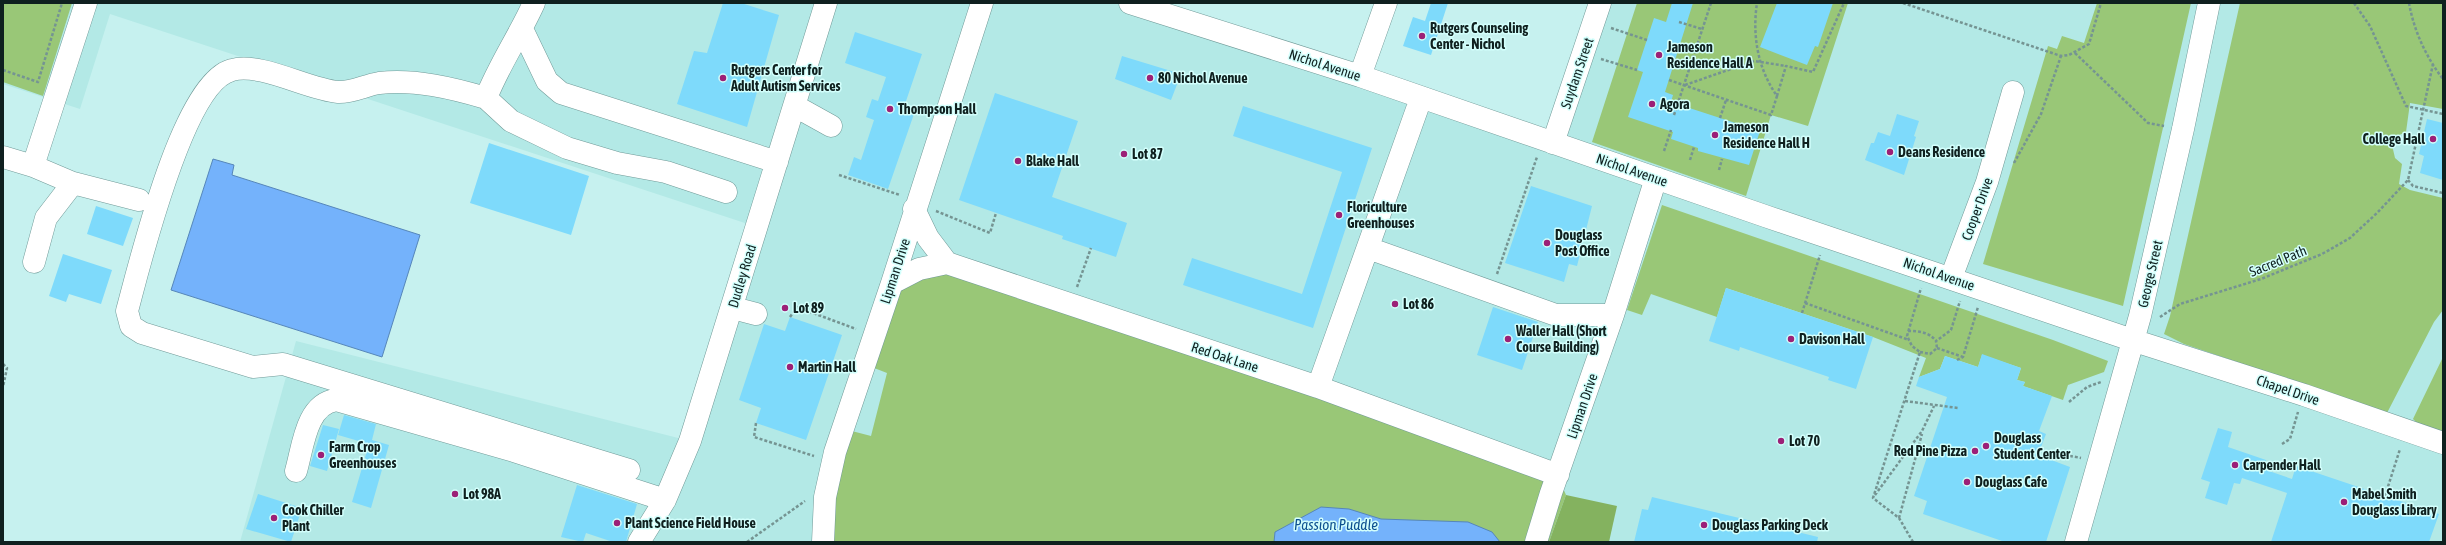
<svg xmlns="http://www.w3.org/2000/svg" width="2446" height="545" viewBox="0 0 2446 545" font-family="'Asap Condensed',sans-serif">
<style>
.built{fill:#b3e9e6}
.green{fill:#99c777}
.forest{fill:#84b25f}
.water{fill:#74b2fb;stroke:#5686b9}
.building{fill:#7edafb}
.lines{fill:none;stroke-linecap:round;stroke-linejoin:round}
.minor-casing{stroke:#719a98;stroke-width:23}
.path{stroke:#759492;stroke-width:2.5;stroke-dasharray:3 2;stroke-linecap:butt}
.minor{stroke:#fff;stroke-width:22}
.poi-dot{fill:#9c2077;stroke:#d3fffc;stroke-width:1.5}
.labels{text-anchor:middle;stroke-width:3;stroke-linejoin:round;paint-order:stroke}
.poi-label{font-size:14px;font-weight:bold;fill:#0f201f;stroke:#d3fffc;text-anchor:start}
.street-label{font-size:14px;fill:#0f201f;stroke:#d3fffc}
.water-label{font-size:15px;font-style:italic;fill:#0e5090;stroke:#d3fffc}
</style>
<rect width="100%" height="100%" fill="#c6f1ef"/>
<!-- built -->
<path class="built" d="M 3,3 L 1133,3 L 1553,143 L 1603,3 L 2443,3 L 2443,542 L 240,542 L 296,341 L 690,441 L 757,227 L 110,14 L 80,109 L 3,84 Z"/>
<!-- green -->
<path class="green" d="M 3,3 L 72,3 L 43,96 L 3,82 Z
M 1637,3 L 1848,3 L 1808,126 L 1771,115 L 1746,196 L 1592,142 Z
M 2097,3 L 2191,3 L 2123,306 L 1983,264 L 2048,46 L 2057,49 L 2062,36 L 2084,43 Z
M 2240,3 L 2443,3 L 2443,109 L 2410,103 L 2406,132 L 2399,135 L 2392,145 L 2395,158 L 2402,164 L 2399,184 L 2410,190 L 2443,198 L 2443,310 L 2434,322 L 2387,413 L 2184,344 L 2164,334 L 2170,316 Z
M 1662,205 L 2053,340 L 2108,361 L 2104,372 L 2068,385 L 2063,400 L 2023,386 L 2025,382 L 2017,380 L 2021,368 L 1982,355 L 1978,367 L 1945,356 L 1940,369 L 1919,377 L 1926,358 L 1873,337 L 1726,288 L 1717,317 L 1651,294 L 1642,315 L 1627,310 Z
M 947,263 L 1559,479 L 1566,495 L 1549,542 L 833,542 L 830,529 L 848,430 L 871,436 L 887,373 L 869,366 L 892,283 Z
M 2443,357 L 2443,433 L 2419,425 L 2413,419 Z"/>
<!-- forest -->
<path class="forest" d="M 1566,495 L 1617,506 L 1609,542 L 1549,542 Z"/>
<!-- water -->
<path class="water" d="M 213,159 L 234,165 L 232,175 L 420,235 L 382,357 L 171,290 Z
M 1321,507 L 1349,509 L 1381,519 L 1468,522 L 1492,532 L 1500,542 L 1274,542 L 1275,532 Z"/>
<!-- building -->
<path class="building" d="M 723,3 L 741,3 L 779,15 L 747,127 L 677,104 L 694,51 L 707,53 Z
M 1431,3 L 1448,3 L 1431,55 L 1403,46 L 1413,17 L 1425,21 Z
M 1672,3 L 1693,3 L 1665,92 L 1673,95 L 1671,102 L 1760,131 L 1749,165 L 1698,151 L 1698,148 L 1671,139 L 1673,132 L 1628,117 L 1643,72 L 1637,70 L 1654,18 L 1666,22 Z
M 1777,3 L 1833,3 L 1818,47 L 1815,46 L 1807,65 L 1760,47 Z
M 855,32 L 922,54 L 904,107 L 915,111 L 888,189 L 848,175 L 854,157 L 861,160 L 874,120 L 866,117 L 872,99 L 878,101 L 886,77 L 845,63 Z
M 1122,56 L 1181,74 L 1171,100 L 1115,79 Z
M 995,93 L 1078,121 L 1052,197 L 1127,223 L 1116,257 L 1062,239 L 1063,236 L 959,200 Z
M 1243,106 L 1372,148 L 1313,328 L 1183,285 L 1192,258 L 1302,294 L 1342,172 L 1233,136 Z
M 1897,114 L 1919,121 L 1914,136 L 1916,137 L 1904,175 L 1865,160 L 1871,143 L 1874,143 L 1878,132 L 1890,136 Z
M 2427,119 L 2443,123 L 2443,180 L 2420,173 L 2424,156 L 2419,154 Z
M 489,143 L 589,176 L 571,235 L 470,203 Z
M 1531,186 L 1592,206 L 1577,266 L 1569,264 L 1564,282 L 1505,263 Z
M 96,206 L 133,218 L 123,246 L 87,234 Z
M 63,254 L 112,270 L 101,304 L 69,294 L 66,302 L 49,296 Z
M 1726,288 L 1873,337 L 1856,389 L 1828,380 L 1829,377 L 1740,347 L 1739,351 L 1709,341 Z
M 1493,307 L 1538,322 L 1522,370 L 1477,355 Z
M 790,317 L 842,335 L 806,440 L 756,423 L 761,408 L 739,400 L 764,324 L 785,331 Z
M 1982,354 L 2021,368 L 2017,380 L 2025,382 L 2023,386 L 2052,396 L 2039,431 L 2046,434 L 2038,455 L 2070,467 L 2046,542 L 2005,542 L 1923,514 L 1927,501 L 1914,496 L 1947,397 L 1916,386 L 1919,377 L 1940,369 L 1945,356 L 1978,367 Z
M 344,415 L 376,424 L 372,440 L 389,445 L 371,508 L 352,502 L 369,444 L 338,435 Z
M 323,425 L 339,429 L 327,471 L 310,466 Z
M 2218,428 L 2232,432 L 2228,447 L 2266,460 L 2263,469 L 2292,479 L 2296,466 L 2439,514 L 2429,542 L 2271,542 L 2287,493 L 2242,478 L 2240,484 L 2234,483 L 2227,505 L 2205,498 L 2210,482 L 2201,479 Z
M 577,485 L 637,504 L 626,542 L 613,542 L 586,533 L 583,542 L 561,537 Z
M 258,494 L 302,508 L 291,542 L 246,529 Z
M 1652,497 L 1818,537 L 1817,542 L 1634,542 L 1642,509 L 1648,510 Z"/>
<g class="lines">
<defs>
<path id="minor" d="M 534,3 C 519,36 499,65 486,98 C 452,88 415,79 379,83 C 366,85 351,93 338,92 C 309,90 261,62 232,70 C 183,82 140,263 127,311 L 131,326 L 142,333 L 253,367 L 283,364 L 629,470
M 1130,3 L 1360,76 L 1765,216 L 2132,340 L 2304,395 L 2443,443
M 522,29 L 547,81 L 561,93 L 777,162
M 1360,76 L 1386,3
M 486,98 L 511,121 L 567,148 L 617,163 L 666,172 L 726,192
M 795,106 L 831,126
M 1553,143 L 1600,3
M 3,157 L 33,166 L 73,183 L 139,200
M 33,166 L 86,3
M 914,209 L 928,238 L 947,263
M 1368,248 L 1556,315 L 1613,315
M 34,262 L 46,218 L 73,183
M 1951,278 L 1987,182 L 2013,92
M 892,283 L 919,269 L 947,263 L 1318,387 L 1558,475
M 733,308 L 756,314
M 1318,387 L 1421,98
M 296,471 C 303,447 306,404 336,400 L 514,451 L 665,500
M 639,542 L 665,500 L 690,441 L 826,3
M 823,542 L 825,497 L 835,452 L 892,283 L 982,3
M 1536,542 L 1551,493 L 1613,315 L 1656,178
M 2076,542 L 2140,316 L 2183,129 L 2209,3"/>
</defs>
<!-- minor casing -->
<use href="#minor" class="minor-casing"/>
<!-- path -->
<path class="path" d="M 1903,3 L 2061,56 L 2069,55 L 2089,44 L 2101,3
M 2354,3 L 2370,26 L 2406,106 L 2443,114
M 2409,3 C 2414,31 2426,57 2443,79
M 1679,22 L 1702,29
M 1611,28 L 1647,40
M 2075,53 L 2148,123 L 2164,126
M 1601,59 L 1637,70
M 3,70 L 38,82 L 62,3
M 1669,80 L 1771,115 L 1777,96 C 1758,69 1752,36 1757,3
M 1685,85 L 1754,61 L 1786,66
M 1777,96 L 1786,66 L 1813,72 L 1844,3
M 1674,115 L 1711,3
M 1720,118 L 1726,100
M 1664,151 L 1671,130
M 1690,160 L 1694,147
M 2014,163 L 2041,114 L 2061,56
M 1719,170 L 1722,159
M 839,175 L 900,195
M 2408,180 L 2413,186 L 2443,193
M 936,211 L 990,233 L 996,213
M 1497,274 L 1537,157
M 1077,287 L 1091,248
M 1805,303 L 1909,340
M 1802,313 L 1820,255
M 790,317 L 797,307 L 856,329
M 2160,317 L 2180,304 L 2261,279 L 2322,254 L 2350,238 L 2377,213 L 2408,180 L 2433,64
M 1908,331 C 1919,331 1929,332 1936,341
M 1937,348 L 1963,357
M 1920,352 L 1930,354 L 1937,348 L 1936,341 L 1951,330 L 1960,301
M 1957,360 L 1963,357 L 1978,307
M 3,364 L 7,368 L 3,387
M 1905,401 L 1958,408
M 2069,402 L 2087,387 L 2101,382
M 756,423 L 754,437 L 814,456
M 2282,444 L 2290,439 L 2298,412
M 2065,455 L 2081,458
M 1875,495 L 1922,431 L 1934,406
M 2385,496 L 2400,449
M 1899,518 L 1922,434
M 747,542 L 805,501
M 1913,542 L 1899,518 L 1873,498 L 1920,352 L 1912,346 L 1907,336 L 1921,288"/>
<!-- minor -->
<use href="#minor" class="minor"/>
</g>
<!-- markers -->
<g class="poi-dot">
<circle cx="1422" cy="36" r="4"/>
<circle cx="1659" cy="55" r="4"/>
<circle cx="723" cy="78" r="4"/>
<circle cx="1150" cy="78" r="4"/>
<circle cx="1652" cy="104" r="4"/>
<circle cx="890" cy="109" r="4"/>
<circle cx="1715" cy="135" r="4"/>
<circle cx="2433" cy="139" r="4"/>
<circle cx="1890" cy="152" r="4"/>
<circle cx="1124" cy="154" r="4"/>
<circle cx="1018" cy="161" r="4"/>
<circle cx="1339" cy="215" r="4"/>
<circle cx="1547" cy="243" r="4"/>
<circle cx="1395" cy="304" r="4"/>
<circle cx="785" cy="308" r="4"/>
<circle cx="1508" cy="339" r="4"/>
<circle cx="1791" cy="339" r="4"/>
<circle cx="790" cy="367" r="4"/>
<circle cx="1781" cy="441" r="4"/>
<circle cx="1986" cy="446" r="4"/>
<circle cx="1975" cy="451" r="4"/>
<circle cx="321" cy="455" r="4"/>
<circle cx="2235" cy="465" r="4"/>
<circle cx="1967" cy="482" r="4"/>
<circle cx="455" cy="494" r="4"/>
<circle cx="2344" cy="502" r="4"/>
<circle cx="274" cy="518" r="4"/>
<circle cx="617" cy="523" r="4"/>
<circle cx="1704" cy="525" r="4"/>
</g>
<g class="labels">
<!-- poi labels -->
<g class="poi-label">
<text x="1430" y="33">Rutgers Counseling<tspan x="1430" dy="16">Center - Nichol</tspan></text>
<text x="1667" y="52">Jameson<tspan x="1667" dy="16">Residence Hall A</tspan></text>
<text x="731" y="75">Rutgers Center for<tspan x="731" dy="16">Adult Autism Services</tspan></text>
<text x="1158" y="83">80 Nichol Avenue</text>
<text x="1660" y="109">Agora</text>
<text x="898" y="114">Thompson Hall</text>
<text x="1723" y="132">Jameson<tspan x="1723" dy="16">Residence Hall H</tspan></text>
<text x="2425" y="144" text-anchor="end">College Hall</text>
<text x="1898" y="157">Deans Residence</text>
<text x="1132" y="159">Lot 87</text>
<text x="1026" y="166">Blake Hall</text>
<text x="1347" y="212">Floriculture<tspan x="1347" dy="16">Greenhouses</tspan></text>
<text x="1555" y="240">Douglass<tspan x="1555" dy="16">Post Office</tspan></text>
<text x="1403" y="309">Lot 86</text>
<text x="793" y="313">Lot 89</text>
<text x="1516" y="336">Waller Hall (Short<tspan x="1516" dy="16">Course Building)</tspan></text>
<text x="1799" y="344">Davison Hall</text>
<text x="798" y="372">Martin Hall</text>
<text x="1994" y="443">Douglass<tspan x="1994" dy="16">Student Center</tspan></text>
<text x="1789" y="446">Lot 70</text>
<text x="329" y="452">Farm Crop<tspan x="329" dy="16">Greenhouses</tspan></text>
<text x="1967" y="456" text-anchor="end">Red Pine Pizza</text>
<text x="2243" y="470">Carpender Hall</text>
<text x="1975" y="487">Douglass Cafe</text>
<text x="463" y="499">Lot 98A</text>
<text x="2352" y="499">Mabel Smith<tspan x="2352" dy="16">Douglass Library</tspan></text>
<text x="282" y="515">Cook Chiller<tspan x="282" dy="16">Plant</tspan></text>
<text x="625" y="528">Plant Science Field House</text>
<text x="1712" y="530">Douglass Parking Deck</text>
</g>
<!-- street labels -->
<g class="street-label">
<text transform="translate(1325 65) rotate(18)" y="5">Nichol Avenue</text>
<text transform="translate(1577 73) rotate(-71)" y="5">Suydam Street</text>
<text transform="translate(1632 170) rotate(19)" y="5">Nichol Avenue</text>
<text transform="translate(1977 209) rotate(-70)" y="5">Cooper Drive</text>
<text transform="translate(2278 261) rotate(-22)" y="5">Sacred Path</text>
<text transform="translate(895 271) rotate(-72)" y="5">Lipman Drive</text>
<text transform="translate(1939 274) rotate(19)" y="5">Nichol Avenue</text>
<text transform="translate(2150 274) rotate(-77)" y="5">George Street</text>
<text transform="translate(742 276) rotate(-73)" y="5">Dudley Road</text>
<text transform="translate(1225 357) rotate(18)" y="5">Red Oak Lane</text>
<text transform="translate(2288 390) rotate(19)" y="5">Chapel Drive</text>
<text transform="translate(1582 406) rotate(-71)" y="5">Lipman Drive</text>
</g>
<!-- water labels -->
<g class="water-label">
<text x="1336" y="530">Passion Puddle</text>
</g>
</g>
<!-- border -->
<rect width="2446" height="545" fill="none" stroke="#0f201f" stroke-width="8"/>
</svg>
